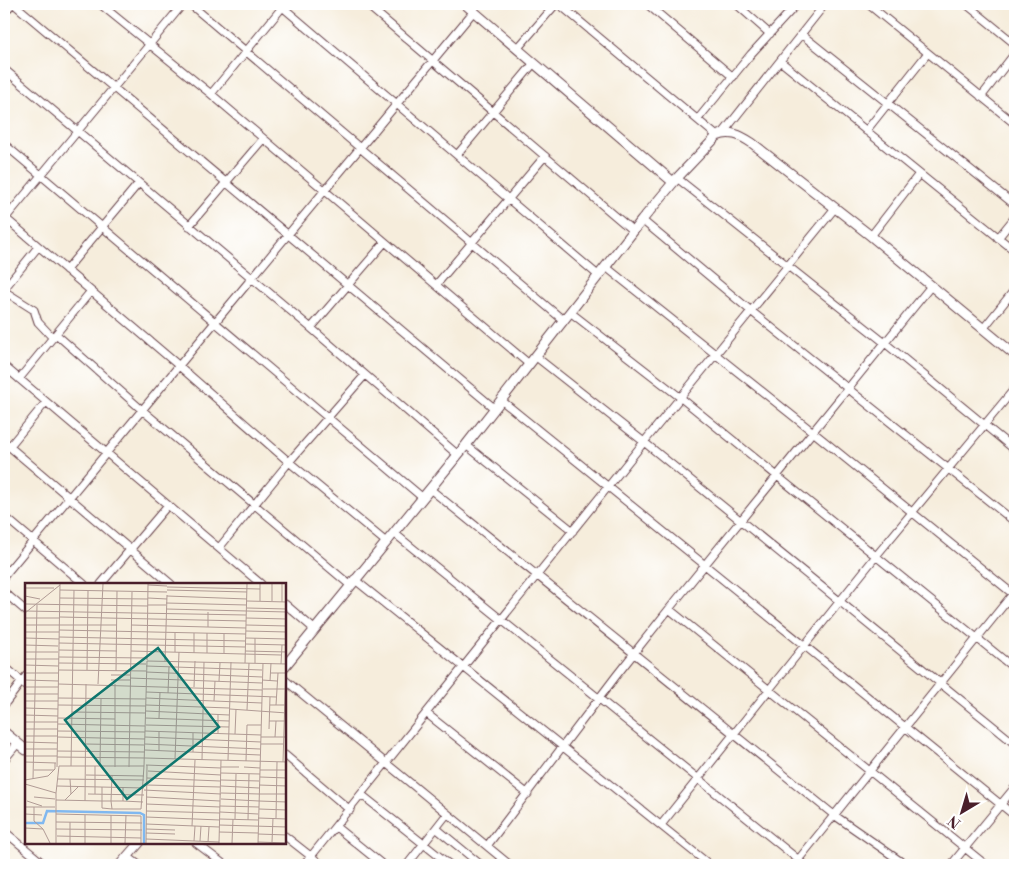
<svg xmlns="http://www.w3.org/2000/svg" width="1019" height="869" viewBox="0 0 1019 869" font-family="'Libre Bodoni',serif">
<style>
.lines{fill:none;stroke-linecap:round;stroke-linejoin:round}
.minor-casing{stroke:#643e46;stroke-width:9}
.tertiary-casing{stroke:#643e46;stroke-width:11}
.secondary-casing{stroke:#643e46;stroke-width:11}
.minor{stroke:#fff;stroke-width:7}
.tertiary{stroke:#fff;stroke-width:9}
.secondary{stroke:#fff;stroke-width:9}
.inset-river{fill:none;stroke:#80b8f0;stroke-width:2.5}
.inset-road{fill:none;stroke:#b19b95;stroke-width:1}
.view{fill:#0f766e;fill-opacity:0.15;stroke:#0f766e;stroke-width:2.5}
.inset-edge{fill:none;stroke:#4a1f2b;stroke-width:2.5}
</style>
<rect width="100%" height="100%" fill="#fff"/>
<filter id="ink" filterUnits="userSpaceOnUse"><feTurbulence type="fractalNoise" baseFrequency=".02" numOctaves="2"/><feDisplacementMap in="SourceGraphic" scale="10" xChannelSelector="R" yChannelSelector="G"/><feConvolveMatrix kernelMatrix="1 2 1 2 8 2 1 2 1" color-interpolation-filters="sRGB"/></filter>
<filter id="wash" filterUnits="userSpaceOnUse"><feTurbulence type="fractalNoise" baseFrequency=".0096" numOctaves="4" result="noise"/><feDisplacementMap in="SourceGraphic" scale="20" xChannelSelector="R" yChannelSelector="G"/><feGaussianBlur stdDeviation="1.12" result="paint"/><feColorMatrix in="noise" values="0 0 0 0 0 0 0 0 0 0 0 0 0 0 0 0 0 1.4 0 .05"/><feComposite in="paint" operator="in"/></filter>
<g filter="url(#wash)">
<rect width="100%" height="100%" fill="#f6eddc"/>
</g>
<g filter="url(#ink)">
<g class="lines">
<defs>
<path id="minor" d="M 14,4 L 494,408
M 100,4 L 211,94 L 529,364
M 190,4 L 563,320
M 279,4 L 599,276
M 366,4 L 633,231
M 559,4 L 717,136
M 647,4 L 733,77
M 736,4 L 770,34
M 868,4 L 1015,124
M 966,4 L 1015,44
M 4,13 L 12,4
M 801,34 L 1015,205
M 517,49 L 556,4
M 780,61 L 1015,251
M 4,69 L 311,328 L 458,455
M 211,94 L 285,4
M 981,97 L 1015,53
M 698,119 L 751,54 L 797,4
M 866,131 L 927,54
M 723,133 L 825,4
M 4,144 L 423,498
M 457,155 L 534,63
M 677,178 L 885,343 L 1015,450
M 4,217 L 178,365 L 289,462 L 386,542
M 4,220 L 183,4
M 642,220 L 751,311 L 1015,522
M 189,226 L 263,139
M 871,236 L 919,174
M 998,238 L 1015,217
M 606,267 L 813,432 L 1013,594
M 66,270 L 138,184
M 436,285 L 545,156
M 4,289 L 38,247
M 4,291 L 34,310 L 38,322 L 53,338
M 570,312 L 681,398 L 1015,669
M 311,328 L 385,242
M 983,329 L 1015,289
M 56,334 L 142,410 L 350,585
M 535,356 L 644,442 L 1015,744
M 4,366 L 261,584
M 19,379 L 91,291
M 501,400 L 1015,816
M 4,442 L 171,584
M 466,445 L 573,531
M 9,447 L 46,402
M 430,489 L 834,815 L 906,865
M 4,516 L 84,584
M 394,533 L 805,865
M 219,548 L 289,462 L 365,375
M 4,576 L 474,11
M 354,579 L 710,865
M 101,584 L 168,505
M 4,592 L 26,611
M 285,604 L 314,629
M 669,609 L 931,286
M 4,666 L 26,685
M 285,680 L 510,865
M 4,705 L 26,676
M 426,713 L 528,794
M 285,755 L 350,810
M 4,760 L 18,743
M 362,795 L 450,865
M 661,825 L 876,556 L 1015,388
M 336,827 L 383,865
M 436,828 L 481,865
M 4,831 L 45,865
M 285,836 L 322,865
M 196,843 L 225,865
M 487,846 L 616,676 L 669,609 L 986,865
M 127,856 L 139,865
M 304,865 L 644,442 L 835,208
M 407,865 L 447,814
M 794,865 L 1015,591
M 951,865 L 1015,787"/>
<path id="tertiary" d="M 465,4 L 673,182
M 120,865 L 139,843"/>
<path id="secondary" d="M 285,666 L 466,445 L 642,220 L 677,178 L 717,136 C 730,130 740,135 752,143 L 871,236 L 1015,355
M 4,732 L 26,750"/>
</defs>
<!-- minor casing -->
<use href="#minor" class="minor-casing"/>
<!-- tertiary casing -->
<use href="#tertiary" class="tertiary-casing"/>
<!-- secondary casing -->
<use href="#secondary" class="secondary-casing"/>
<!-- minor -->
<use href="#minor" class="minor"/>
<!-- tertiary -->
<use href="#tertiary" class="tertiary"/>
<!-- secondary -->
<use href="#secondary" class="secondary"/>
</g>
</g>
<!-- overview -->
<g transform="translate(25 583)">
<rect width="261" height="261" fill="#f6eddc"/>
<path class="inset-river" d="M 0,240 L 18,240 L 22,228 L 115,230 L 119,232 L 119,260"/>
<path class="inset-road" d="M 235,1 L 235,18M 247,1 L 247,18M 123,2 L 142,3M 142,4 L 235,6M 0,5 L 29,5M 35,7 L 142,9M 142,7 L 222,9M 0,13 L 15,16M 142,13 L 222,16M 35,15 L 123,16M 123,15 L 142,16M 222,18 L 262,19M 257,19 L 257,1M 141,20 L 222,22M 0,21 L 123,23M 123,22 L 141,22M 222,25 L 262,26M 141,26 L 262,29M 0,28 L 221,32M 0,30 L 35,2M 35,34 L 221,38M 0,35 L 35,35M 221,35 L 262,36M 0,42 L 92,42M 106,42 L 221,45M 221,42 L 262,43M 183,44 L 183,29M 34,47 L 221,51M 221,48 L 262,49M 0,49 L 34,49M 34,54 L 220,58M 0,55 L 34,56M 221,55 L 262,56M 34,60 L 220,64M 220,61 L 262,62M 0,62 L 33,63M 34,67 L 92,68M 106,68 L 256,72M 220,68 L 262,69M 0,69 L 33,69M 150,69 L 150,50M 169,70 L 169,50M 182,70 L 182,50M 199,70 L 199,51M 34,74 L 122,75M 0,76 L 34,76M 122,77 L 123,1M 140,78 L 142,12M 34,80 L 121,81M 220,80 L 222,1M 230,80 L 230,55M 256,81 L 257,62M 0,82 L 33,83M 121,83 L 237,87M 34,87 L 121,88M 62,87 L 63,8M 91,88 L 92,8M 121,89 L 237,94M 0,90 L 33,90M 246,90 L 262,90M 86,92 L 105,92M 105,95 L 237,100M 0,97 L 33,98M 86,97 L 105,97M 237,97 L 252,98M 194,98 L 195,80M 245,98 L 246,80M 33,101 L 237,107M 73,101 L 78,1M 0,104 L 33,104M 169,104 L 170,78M 238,106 L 260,106M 121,109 L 251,114M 143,110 L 144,84M 0,111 L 33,111M 33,115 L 121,116M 121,115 L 165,117M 165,117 L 237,120M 0,118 L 33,118M 189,118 L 190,98M 33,122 L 121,123M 121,122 L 204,125M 245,122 L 262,122M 251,122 L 253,90M 0,125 L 33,126M 205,126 L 262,130M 222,127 L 224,80M 121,128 L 204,132M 47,129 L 121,130M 0,132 L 33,133M 33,135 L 90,136 L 90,101M 120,135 L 204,138M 134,135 L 135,109M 244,138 L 262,138M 0,139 L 33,139M 33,141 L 120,143M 121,142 L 204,144M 0,146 L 33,146M 244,146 L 245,114M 33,148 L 120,149M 120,148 L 236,152M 193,150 L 193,131M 210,151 L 211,126M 0,153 L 32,153M 32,154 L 120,156M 120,154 L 236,159M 236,154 L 262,154M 250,154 L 251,138M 0,159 L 32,160M 60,161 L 119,162M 120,161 L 235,166M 236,161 L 259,161M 0,166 L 32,166M 120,167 L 235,172M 32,168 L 120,169M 134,168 L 134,149M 168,169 L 168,150M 0,173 L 32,173M 32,174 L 120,175M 120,175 L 262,179M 150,176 L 154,69M 177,177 L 179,79M 203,177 L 206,79M 221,178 L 222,142 L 236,142M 0,179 L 31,180M 258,179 L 261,81M 121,182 L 196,185M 46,183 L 49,7M 75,183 L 76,116M 32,184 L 35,1M 90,184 L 90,136M 104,184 L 107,9M 196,184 L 214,184M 219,184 L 235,185M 9,187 L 29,187M 235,187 L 262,187M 123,188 L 196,192M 196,190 L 235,191M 61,192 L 119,193M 87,193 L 86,218 L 87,226 L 77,225 L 77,218 L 98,218 L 98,204M 235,194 L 262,195M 122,195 L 195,198M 8,196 L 12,22M 33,196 L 119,197M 45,196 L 46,211M 0,197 L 23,193 L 30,186 L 30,180M 196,197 L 234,198M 0,201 L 31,210 L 31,260M 122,202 L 195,204M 234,202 L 262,203M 32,203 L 119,205M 196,203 L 234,205M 119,207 L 196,211M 31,210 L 34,183 L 119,183 L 122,78 L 262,81M 196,210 L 234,211M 63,211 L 119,212M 70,211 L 70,183M 234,211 L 262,211M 9,214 L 30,216M 121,214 L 195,218M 196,216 L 234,218M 31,217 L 77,218 L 77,204M 40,217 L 53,204M 2,218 L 17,223M 60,218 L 61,101M 98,218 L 118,219M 234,218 L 262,219M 121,221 L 195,224M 195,223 L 234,224M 0,224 L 30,224M 9,224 L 9,238 L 18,246M 87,226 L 116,226 L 119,183M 234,226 L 262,227M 121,228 L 195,230M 195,229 L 233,231M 0,231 L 17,232M 31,231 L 116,233 L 116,255M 121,234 L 195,237M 233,235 L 262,236M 251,235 L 252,179M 195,236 L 233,237M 210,236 L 211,191M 223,237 L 224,191M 31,239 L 117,240M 121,241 L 194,244M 194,242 L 262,244M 167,243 L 170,177M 0,245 L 18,246 L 25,260M 31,246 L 117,247M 121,246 L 150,247M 194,249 L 233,250M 121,250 L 150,251M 233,251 L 262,252M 32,253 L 116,255 L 116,260M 121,256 L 194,259M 169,258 L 170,243M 175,258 L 176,243M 183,259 L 184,244M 233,259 L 262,260M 247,259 L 248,235M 45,260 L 45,239M 60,260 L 60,232M 86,260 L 86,232M 100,260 L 101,232M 121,260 L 122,182M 194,260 L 196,177M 207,260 L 208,236M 233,260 L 238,80"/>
<path class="view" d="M 133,65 L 194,144 L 102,216 L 40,137 Z"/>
<rect width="261" height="261" class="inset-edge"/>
</g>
<!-- margin -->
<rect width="1019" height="869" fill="none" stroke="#fff" stroke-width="20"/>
<!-- north arrow -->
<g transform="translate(962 812) rotate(218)" stroke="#ffffff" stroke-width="4" paint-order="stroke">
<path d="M0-4L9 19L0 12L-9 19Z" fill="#4a1f2b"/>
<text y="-8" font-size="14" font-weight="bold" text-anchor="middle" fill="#4a1f2b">N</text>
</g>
</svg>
